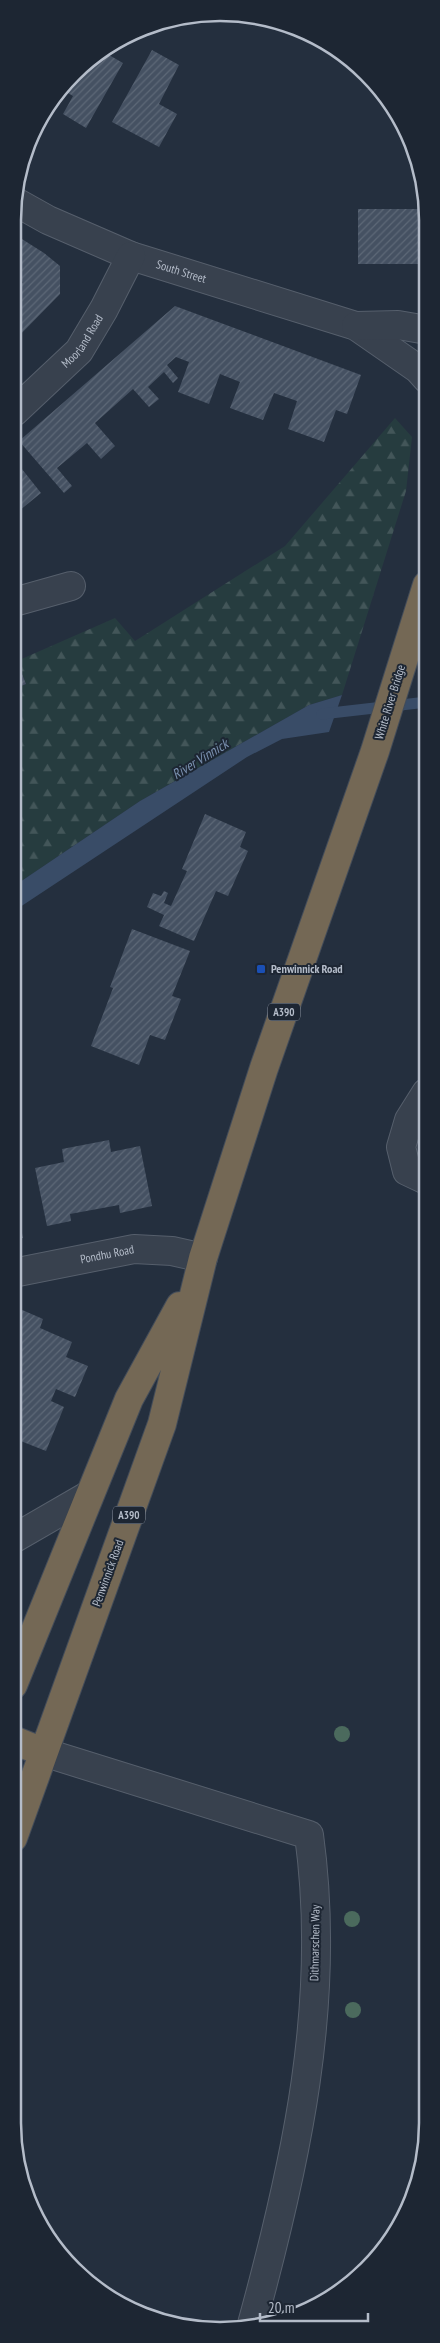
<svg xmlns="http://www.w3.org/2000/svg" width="440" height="2343" viewBox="0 0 440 2343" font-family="'PT Sans Narrow',sans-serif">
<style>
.forest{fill:url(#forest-firs)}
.water{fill:#394c67}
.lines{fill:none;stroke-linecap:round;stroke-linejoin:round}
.stream{stroke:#394c67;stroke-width:11}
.building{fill:url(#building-hatch)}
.minor-casing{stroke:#565f6c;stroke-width:30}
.highway-casing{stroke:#434c59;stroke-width:30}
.minor{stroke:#38414e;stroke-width:28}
.highway{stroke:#746855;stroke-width:28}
.tree{fill:#4b6a5d}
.transit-dot{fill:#1a4fb4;stroke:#1d2633;stroke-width:2}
.labels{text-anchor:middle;stroke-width:4;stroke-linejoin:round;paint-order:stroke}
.shield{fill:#1d2633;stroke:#878f9c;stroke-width:1}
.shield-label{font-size:11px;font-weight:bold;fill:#b4bcc9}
.street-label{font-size:12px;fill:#b4bcc9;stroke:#1d2633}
.poi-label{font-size:12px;font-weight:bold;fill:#b4bcc9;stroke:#1d2633;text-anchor:start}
.water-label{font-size:14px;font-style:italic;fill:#7c92b1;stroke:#1d2633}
.rim{fill:none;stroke:#b4bcc9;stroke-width:2.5}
</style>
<defs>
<pattern id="forest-firs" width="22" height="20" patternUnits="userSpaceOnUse" patternTransform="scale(1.25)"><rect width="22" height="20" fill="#263c3f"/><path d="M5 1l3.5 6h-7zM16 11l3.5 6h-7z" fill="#435659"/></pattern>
<pattern id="building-hatch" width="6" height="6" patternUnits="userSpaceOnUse" patternTransform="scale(1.25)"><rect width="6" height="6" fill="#455162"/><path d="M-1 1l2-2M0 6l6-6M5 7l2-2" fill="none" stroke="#5d6877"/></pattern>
</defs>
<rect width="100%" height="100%" fill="#242f3e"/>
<!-- forest -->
<path class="forest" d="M 395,418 L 412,437 L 406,491 L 342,695 L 309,705 L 140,801 L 14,886 L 14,689 L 26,684 L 17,661 L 115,618 L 135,641 L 285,546 Z"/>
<!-- water -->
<path class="water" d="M 342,695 L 329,732 L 282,739 L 247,757 L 14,911 L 14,886 L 140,801 L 309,705 Z"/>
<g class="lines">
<!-- stream -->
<path class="stream" d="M 322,714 L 427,702"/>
</g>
<!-- building -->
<path class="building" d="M 152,50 L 179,65 L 159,104 L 177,114 L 159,147 L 112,122 Z
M 102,51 L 123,63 L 86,128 L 63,114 L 73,96 L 63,90 L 93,56 Z
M 358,209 L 427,209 L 427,264 L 358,264 Z
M 14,234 L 44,253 L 60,266 L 60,294 L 14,341 L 14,291 L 23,282 L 14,277 Z
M 175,306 L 361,375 L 347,414 L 336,410 L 324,442 L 288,429 L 297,401 L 274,393 L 263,420 L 230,408 L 240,382 L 220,374 L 209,404 L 178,392 L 189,362 L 176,357 L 167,365 L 178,378 L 173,383 L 164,372 L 148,387 L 159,399 L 149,407 L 133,389 L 95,423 L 115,446 L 101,459 L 87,443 L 57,468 L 72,486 L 64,493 L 19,441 Z
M 14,459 L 41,493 L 14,515 Z
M 14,654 L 26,684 L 14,689 Z
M 205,814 L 246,832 L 240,847 L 248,851 L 228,896 L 216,891 L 194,941 L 159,926 L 164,915 L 147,907 L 153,893 L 161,896 L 164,891 L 168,893 L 164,903 L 171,906 L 187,871 L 182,869 Z
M 132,929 L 190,951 L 172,996 L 181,999 L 165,1040 L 150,1035 L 139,1065 L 91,1046 L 113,988 L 110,987 Z
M 109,1140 L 111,1152 L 140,1146 L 152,1206 L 120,1213 L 119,1205 L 70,1214 L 71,1221 L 47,1226 L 35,1168 L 64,1162 L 62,1149 Z
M 13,1188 L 23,1238 L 13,1240 Z
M 13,1306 L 43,1319 L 40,1328 L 72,1342 L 66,1357 L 88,1366 L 75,1397 L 56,1389 L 51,1401 L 64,1407 L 46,1451 L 13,1438 Z"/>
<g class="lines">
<defs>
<g id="minor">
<path id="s1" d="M 14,201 L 48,220 L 131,256 L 356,326 L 418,369 L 427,379"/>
<path d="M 356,326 L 398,325 L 427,330"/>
<path id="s2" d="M 14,412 L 79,351 L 104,309 L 131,256"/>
<path d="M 14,602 L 71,586"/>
<path d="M 426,1180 L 407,1171 L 401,1147 L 409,1120 L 426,1093"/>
<path id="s3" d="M 13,1273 L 134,1249 L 172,1251 L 203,1258"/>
<path d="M 13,1539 L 89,1495"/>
<path d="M 43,1752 L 309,1835 C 332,2002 296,2164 252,2324"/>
</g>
<path id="highway" d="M 13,1685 L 129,1399 L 180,1306
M 13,1740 L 43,1752
M 13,1838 L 162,1424 L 203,1258 L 264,1068 L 375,751 L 427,585"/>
</defs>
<!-- minor casing -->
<use href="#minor" class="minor-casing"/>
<!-- highway casing -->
<use href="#highway" class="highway-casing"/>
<!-- minor -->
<use href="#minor" class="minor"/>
<!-- highway -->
<use href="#highway" class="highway"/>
</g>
<!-- trees -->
<g class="tree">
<circle cx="342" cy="1734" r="8"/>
<circle cx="352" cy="1919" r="8"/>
<circle cx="353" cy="2010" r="8"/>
</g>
<!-- markers -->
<rect class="transit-dot" x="256" y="964" width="10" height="10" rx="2.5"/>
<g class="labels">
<!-- shield labels -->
<g class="shield">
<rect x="268" y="1003.5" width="32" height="17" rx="4"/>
<rect x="113" y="1506.5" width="32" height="17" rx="4"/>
</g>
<g class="shield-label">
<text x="284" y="1016">A390</text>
<text x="129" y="1519">A390</text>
</g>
<!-- street labels -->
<g class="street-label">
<text dy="4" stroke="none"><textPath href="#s1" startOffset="182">South Street</textPath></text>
<text dy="4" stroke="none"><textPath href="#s2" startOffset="99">Moorland Road</textPath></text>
<text transform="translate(390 702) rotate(-73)" y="4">White River Bridge</text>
<text dy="4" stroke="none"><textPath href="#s3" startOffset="96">Pondhu Road</textPath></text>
<text transform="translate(108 1573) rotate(-70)" y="4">Penwinnick Road</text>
<text transform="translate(315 1943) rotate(-89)" y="4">Dithmarschen Way</text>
</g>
<!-- poi labels -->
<g class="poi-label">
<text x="271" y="973">Penwinnick Road</text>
</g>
<!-- water labels -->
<g class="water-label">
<text transform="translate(200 759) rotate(-32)" y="5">River Vinnick</text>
</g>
</g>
<!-- crop -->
<path d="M0 0H440V2343H0ZM220 21H220A199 199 0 0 1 419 220V2123A199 199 0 0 1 220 2322H220A199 199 0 0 1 21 2123V220A199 199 0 0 1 220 21Z" fill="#1d2633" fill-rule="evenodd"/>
<path class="rim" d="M220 21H220A199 199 0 0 1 419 220V2123A199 199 0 0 1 220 2322H220A199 199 0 0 1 21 2123V220A199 199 0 0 1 220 21Z"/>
<!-- scale -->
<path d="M260 2313v8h108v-8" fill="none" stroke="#b4bcc9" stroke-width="2.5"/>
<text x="268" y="2313" font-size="15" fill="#b4bcc9" stroke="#1d2633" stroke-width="4" paint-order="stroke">20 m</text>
</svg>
